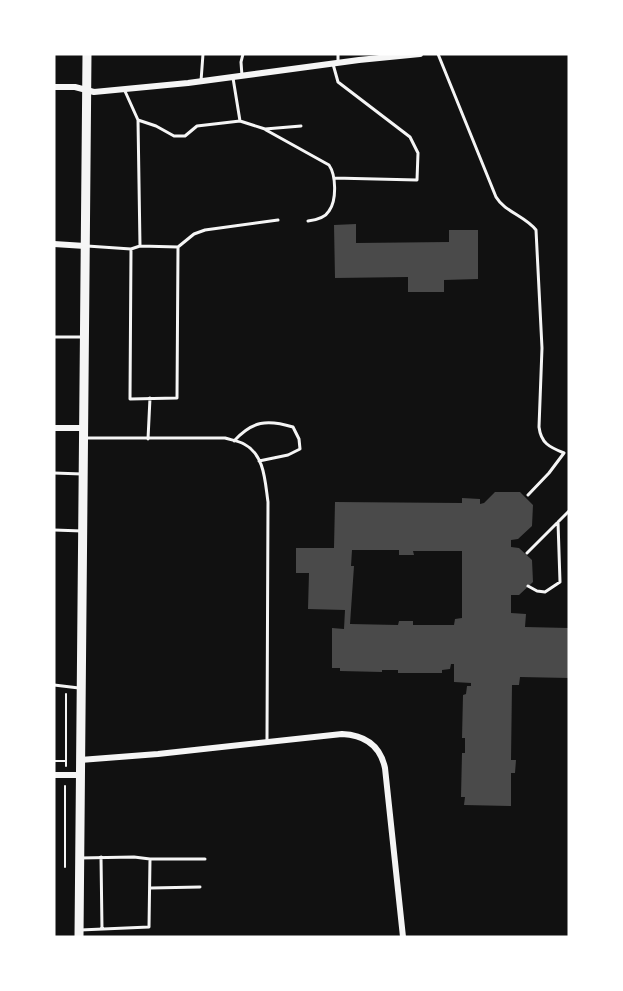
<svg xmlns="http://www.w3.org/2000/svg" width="623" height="991" viewBox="0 0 623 991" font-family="'Archivo Narrow',sans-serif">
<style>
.building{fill:#4a4a4a;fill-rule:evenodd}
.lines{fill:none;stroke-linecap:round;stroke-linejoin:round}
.path{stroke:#f5f5f5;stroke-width:2}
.service{stroke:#f5f5f5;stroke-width:3}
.minor{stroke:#f5f5f5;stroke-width:6}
.primary{stroke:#f5f5f5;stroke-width:9}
</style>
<rect width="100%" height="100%" fill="#111"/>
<!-- building -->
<path class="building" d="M 356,224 L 356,243 L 449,242 L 449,230 L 478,230 L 478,279 L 444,280 L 444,292 L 408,292 L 408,277 L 335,278 L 334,225 Z
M 495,492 L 520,492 L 533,505 L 532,526 L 518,539 L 511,540 L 511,547 L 519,548 L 532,560 L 533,582 L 519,595 L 511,595 L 511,613 L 526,614 L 525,627 L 569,628 L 569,678 L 520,677 L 519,685 L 512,685 L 511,760 L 516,760 L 515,773 L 511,773 L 511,806 L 464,805 L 465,797 L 461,797 L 462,753 L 465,753 L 465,738 L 462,738 L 463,695 L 466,694 L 467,686 L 471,686 L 471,683 L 454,682 L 454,664 L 451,664 L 450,669 L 442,670 L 442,673 L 398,673 L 398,670 L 382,670 L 382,672 L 340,671 L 340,668 L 332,668 L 332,628 L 344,629 L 345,610 L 308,609 L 309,573 L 296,573 L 296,548 L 334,548 L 335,502 L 462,503 L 462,498 L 480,499 L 480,504 L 484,503 ZM 352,550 L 399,550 L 399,555 L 414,555 L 413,551 L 462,551 L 462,618 L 455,619 L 454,625 L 413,625 L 413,621 L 399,621 L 398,625 L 350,624 L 354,566 L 351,566 Z"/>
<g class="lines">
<!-- path -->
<path class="path" d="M 54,761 L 66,761
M 66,766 L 66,694
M 65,867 L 65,786"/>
<!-- service -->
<path class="service" d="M 338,54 L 338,61
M 438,54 L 496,197 C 505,212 525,216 536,230 L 542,348 L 539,427 C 541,443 549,447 564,453 L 549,473 L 528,495
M 333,64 L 338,82 L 410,137 L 418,153 L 417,180 L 334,178
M 242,76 L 241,62 L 243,54
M 233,78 L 240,121
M 201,81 L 203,54
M 124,89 L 138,120 L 140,246
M 138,120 L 156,126 L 174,136 L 185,136 L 197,126 L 240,121 L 265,129 L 301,126
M 266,130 L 329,165 C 336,175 337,200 329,211 C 325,218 316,220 308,221
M 87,246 L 131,249
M 140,246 L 178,247 L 177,398 L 130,399 L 131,249 Z
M 178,247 L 194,234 L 205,230 L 278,220
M 54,337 L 82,337
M 84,438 L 225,438 C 231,440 239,441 244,444 C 265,455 265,482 268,502 L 267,740
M 148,439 L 150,398
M 234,441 C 252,421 267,419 293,427 L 299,439 L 300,449 L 288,455 L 259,461
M 54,473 L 82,474
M 54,530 L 82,531
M 527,553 L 569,511
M 528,586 L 537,591 L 545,592 L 560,582 L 558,522
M 54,685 L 79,688
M 101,857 L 102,929
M 80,858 L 134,857 L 150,859
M 151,888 L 200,887
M 80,930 L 149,927 L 150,859 L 205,859"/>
<!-- minor -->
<path class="minor" d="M 54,87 L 75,87 L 94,92 L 188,83 L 359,60 L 420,54
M 54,244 L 85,246
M 54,428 L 83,428
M 80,760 L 158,754 L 342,734 C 365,735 380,745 385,768 L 403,937
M 54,775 L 80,775"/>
<!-- primary -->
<path class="primary" d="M 79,937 L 87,54"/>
</g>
<!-- border -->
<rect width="623" height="991" fill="none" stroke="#ffffff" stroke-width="111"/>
</svg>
